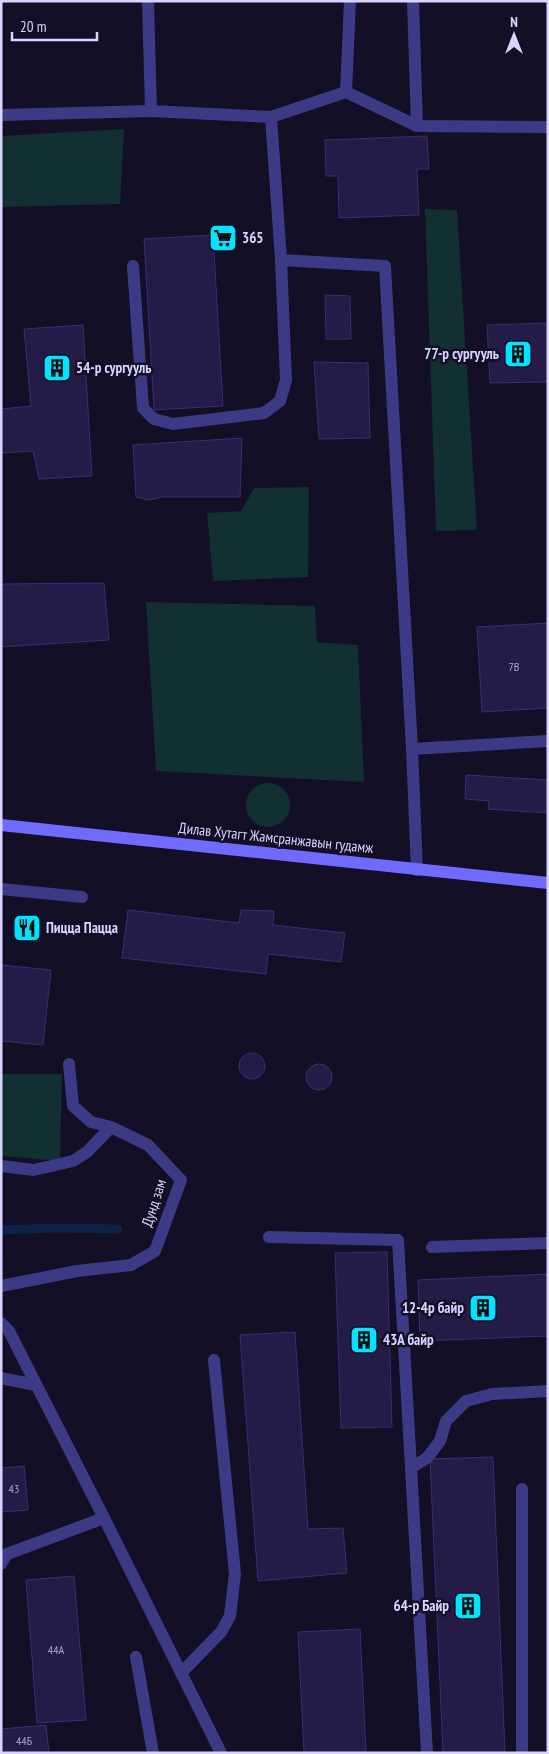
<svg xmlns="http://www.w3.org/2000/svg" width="549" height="1754" viewBox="0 0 549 1754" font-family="'PT Sans Narrow',sans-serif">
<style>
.green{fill:#12302f}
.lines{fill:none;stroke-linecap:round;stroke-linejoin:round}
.stream{stroke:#0c2248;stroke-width:9}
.building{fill:#241b47;stroke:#3b2d73}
.service{stroke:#3d3a85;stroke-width:12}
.minor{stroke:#3d3a85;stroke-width:12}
.secondary{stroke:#6f6bff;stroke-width:12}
.labels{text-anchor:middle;stroke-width:5;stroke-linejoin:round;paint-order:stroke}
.number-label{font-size:12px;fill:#aca6d1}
.poi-label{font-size:15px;font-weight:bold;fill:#d9d4ff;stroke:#130f26;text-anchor:start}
.street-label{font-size:15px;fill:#d9d4ff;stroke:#130f26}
</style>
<rect width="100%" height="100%" fill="#130f26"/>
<!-- green -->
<path class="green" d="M 124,129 L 120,204 L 1,207 L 1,136 Z
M 425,209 L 457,210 L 477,530 L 436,531 Z
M 309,487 L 308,577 L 213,581 L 207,513 L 241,511 L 254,488 Z
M 146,602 L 315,606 L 317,642 L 358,645 L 364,782 L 156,771 Z
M246 805a22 22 0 1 1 44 0a22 22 0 1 1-44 0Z
M 1,1074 L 62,1074 L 60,1161 L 1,1156 Z"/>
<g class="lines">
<!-- stream -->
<path class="stream" d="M 1,1230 L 55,1228 L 118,1229"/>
</g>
<!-- building -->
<path class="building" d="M 427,136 L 429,169 L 417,169 L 419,215 L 339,218 L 338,176 L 326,176 L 325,140 Z
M 213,235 L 223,406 L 154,410 L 144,239 Z
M 325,295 L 350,296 L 351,339 L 326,339 Z
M 548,323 L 548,382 L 490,383 L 487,325 Z
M 83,325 L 92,476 L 39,479 L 33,451 L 1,453 L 1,409 L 31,406 L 24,329 Z
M 314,362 L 368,363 L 370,438 L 319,439 Z
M 242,438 L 240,497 L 162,497 L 149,500 L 136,497 L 133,445 Z
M 104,583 L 109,640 L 1,647 L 1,584 Z
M 548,623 L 548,708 L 482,712 L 477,627 Z
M 466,775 L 548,780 L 548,813 L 488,809 L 489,801 L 465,799 Z
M 128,910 L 239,923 L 241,910 L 274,911 L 273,925 L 345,933 L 341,962 L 268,954 L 266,974 L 122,958 Z
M 1,965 L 51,970 L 43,1045 L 1,1041 Z
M239 1066a13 13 0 1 1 26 0a13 13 0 1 1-26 0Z
M306 1077a13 13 0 1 1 26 0a13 13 0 1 1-26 0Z
M 387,1252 L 392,1427 L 341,1428 L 335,1253 Z
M 548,1274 L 548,1336 L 420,1341 L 418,1280 Z
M 295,1332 L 308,1529 L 343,1528 L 347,1573 L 258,1581 L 240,1335 Z
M 493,1457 L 505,1753 L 443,1753 L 430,1459 Z
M 24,1466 L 28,1510 L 1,1512 L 1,1468 Z
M 74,1576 L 86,1720 L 37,1723 L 26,1580 Z
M 360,1629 L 366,1753 L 304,1753 L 298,1632 Z
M 46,1725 L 49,1753 L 1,1753 L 1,1729 Z"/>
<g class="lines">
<!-- service -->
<path class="service" d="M 413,1 L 417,126
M 1,889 L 82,897
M 1,1166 L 34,1170 L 73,1161 L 87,1152 L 111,1127
M 1,1286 L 77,1271 L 131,1265 L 155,1251 L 181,1180 L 148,1145 L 111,1127 L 91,1122 L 73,1106 L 69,1064
M 522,1489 L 522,1753
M 1,1564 L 7,1554 L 104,1518
M 136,1657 L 153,1753
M 181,1673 L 221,1632 L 230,1616 L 235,1574 L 214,1360"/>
<!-- minor -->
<path class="minor" d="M 148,1 L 151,111
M 346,92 L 350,1
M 1,115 L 151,111 L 271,117 L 346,92 L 417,126 L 548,127
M 281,260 L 385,266 L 412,749 L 417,870
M 133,266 L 143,408 L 154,419 L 173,424 L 264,413 L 280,401 L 286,380 L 281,260 L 271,117
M 412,749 L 548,741
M 269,1237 L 398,1240 L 411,1468 L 427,1458 L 440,1441 L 446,1421 L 466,1401 L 492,1394 L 548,1391
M 432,1247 L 548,1243
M 1,1323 L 9,1331 L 104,1518 L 221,1753
M 1,1378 L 35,1385
M 411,1468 L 427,1753"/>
<!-- secondary -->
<path class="secondary" d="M 1,825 L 548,883"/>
</g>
<!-- icons -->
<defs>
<symbol id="supermarket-square" viewBox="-11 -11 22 22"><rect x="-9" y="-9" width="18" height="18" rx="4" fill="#00e5ff" stroke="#130f26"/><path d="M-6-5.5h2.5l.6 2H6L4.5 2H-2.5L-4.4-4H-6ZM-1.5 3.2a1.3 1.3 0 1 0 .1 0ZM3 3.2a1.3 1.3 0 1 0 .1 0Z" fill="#111"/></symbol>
<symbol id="building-square" viewBox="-11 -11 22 22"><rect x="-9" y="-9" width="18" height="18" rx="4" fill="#00e5ff" stroke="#130f26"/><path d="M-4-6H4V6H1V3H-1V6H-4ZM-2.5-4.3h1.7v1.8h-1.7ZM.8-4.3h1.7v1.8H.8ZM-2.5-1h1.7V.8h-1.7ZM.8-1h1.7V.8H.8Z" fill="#111"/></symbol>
<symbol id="restaurant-square" viewBox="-11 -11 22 22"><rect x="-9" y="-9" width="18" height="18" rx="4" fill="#00e5ff" stroke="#130f26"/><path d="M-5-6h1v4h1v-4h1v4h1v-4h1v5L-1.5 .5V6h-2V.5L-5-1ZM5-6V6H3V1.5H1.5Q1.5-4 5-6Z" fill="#111"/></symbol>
</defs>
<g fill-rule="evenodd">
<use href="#supermarket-square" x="207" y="222" width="32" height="32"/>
<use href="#building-square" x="502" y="338" width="32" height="32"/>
<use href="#building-square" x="41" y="352" width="32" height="32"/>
<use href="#restaurant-square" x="11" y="912" width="32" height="32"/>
<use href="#building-square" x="467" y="1292" width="32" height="32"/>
<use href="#building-square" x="348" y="1324" width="32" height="32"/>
<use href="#building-square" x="452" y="1590" width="32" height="32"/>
</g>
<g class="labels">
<!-- number labels -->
<g class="number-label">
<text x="514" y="671">7В</text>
<text x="14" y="1493">43</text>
<text x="56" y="1654">44А</text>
<text x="24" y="1745">44Б</text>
</g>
<!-- poi labels -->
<g class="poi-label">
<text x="242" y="243">365</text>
<text x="499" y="359" text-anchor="end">77-р сургууль</text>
<text x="76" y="373">54-р сургууль</text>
<text x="46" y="933">Пицца Пацца</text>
<text x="464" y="1313" text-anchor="end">12-4р байр</text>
<text x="383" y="1345">43А байр</text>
<text x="449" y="1611" text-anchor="end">64-р Байр</text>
</g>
<!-- street labels -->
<g class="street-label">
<text transform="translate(276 838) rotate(6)" y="5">Дилав Хутагт Жамсранжавын гудамж</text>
<text transform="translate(154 1203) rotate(-72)" y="5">Дунд зам</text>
</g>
</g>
<!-- border -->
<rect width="549" height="1754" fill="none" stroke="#d9d4ff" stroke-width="5"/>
<!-- north arrow -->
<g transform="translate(514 35)" stroke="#130f26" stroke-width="4" paint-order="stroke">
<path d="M0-4L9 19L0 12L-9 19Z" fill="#d9d4ff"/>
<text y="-8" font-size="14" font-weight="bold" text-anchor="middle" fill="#d9d4ff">N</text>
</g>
<!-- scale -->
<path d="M12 32v8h85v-8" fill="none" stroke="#d9d4ff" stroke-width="2.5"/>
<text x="20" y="32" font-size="15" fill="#d9d4ff" stroke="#130f26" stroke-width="4" paint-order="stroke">20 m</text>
</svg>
